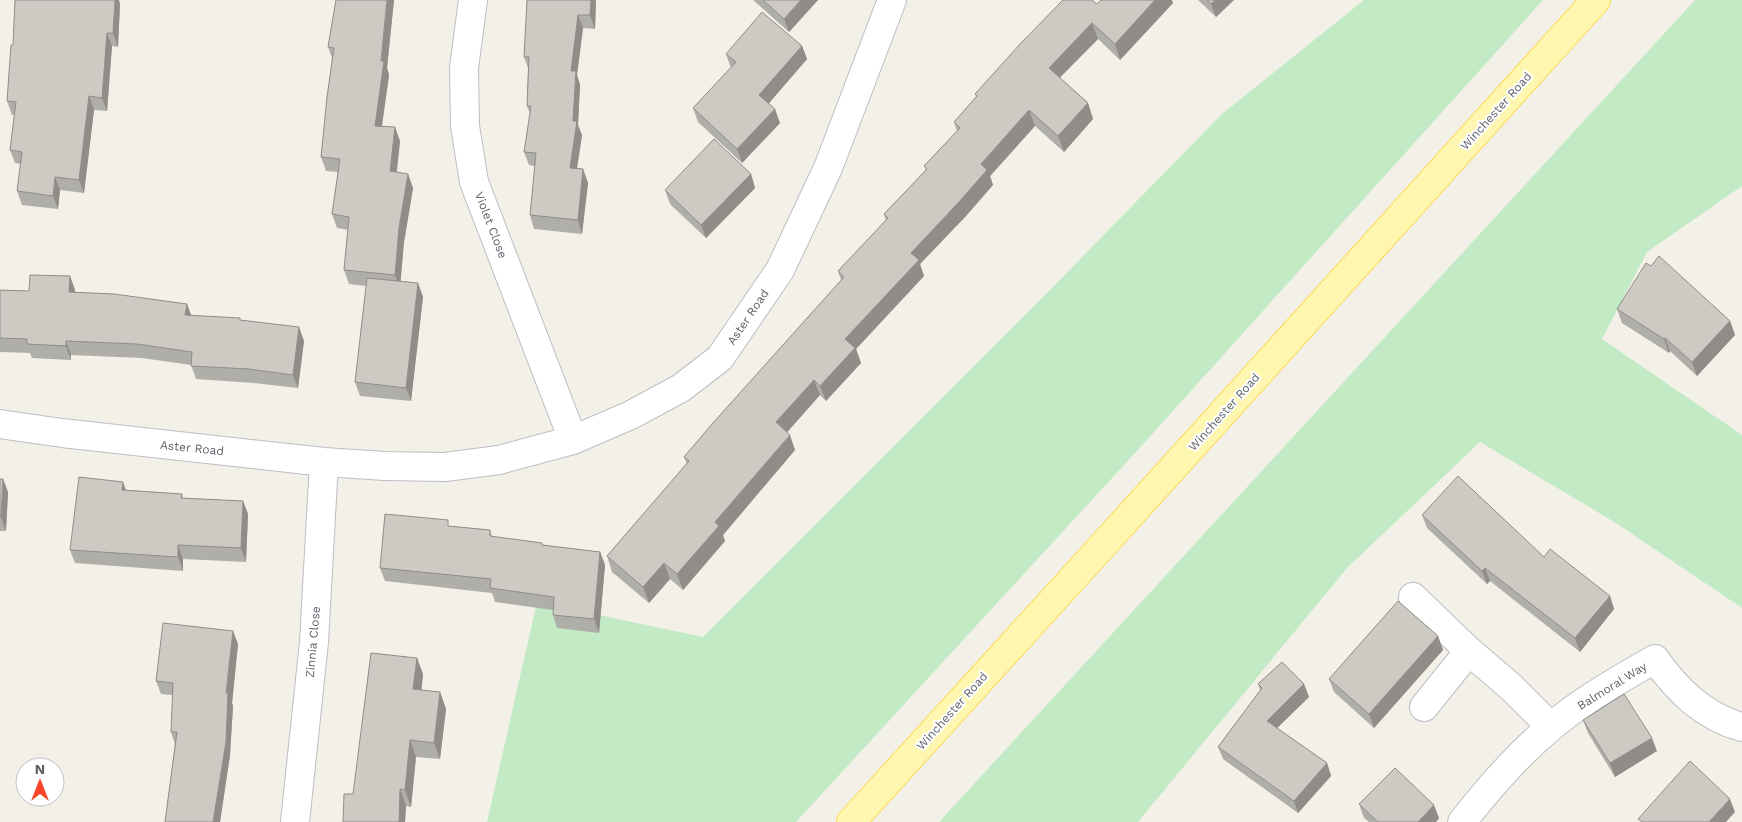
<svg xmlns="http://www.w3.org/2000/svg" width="1742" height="822" viewBox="0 0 1742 822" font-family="'Work Sans',sans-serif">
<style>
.green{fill:#c2ebc5}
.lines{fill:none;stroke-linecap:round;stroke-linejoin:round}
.street-casing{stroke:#bbbec3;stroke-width:30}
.primary-casing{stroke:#fdd954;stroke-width:30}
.street{stroke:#fff;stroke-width:28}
.primary{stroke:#fff7af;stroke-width:28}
.wall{fill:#b0aea9}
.shaded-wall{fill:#908d89}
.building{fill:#cdcac4;stroke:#908d89}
.labels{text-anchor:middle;stroke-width:4;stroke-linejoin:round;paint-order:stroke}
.street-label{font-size:12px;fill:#5e6269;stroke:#fff}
</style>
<rect width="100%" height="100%" fill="#f2f0e7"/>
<!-- green -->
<path class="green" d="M 1364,0 L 1543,0 L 1135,453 L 796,822 L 487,822 L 537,602 L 703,637 L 1046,294 L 1222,114 Z
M 1695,0 L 1742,0 L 1742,186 L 1647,252 L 1602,339 L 1742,435 L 1742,608 L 1616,523 L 1480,442 L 1347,568 L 1138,822 L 939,822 Z"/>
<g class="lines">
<defs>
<path id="street" d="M 473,0 L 464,68 L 465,126 L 474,182 L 573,440
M 0,424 L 62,433 L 324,462 L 385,466 L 445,467 L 499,460 L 573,440 L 631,415 L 681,388 L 720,358 L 780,270 L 828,168 L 892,0
M 1413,597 L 1469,651 L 1511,687 L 1551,727
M 1424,707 L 1469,651
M 295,822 L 314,642 L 324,462
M 1462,822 C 1498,776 1538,732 1587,700 C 1609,685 1632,672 1655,659 C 1677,690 1704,717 1742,727"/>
<path id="primary" d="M 851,822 L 1105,543 L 1596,0"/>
</defs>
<!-- street casing -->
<use href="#street" class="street-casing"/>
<!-- primary casing -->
<use href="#primary" class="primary-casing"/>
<!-- street -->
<use href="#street" class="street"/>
<!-- primary -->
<use href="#primary" class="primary"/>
</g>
<!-- wall -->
<path class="wall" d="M 336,0 L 394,0 L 387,68 L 389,75 L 382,126 L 400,141 L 397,172 L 408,174 L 413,188 L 404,242 L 400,281 L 418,283 L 423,297 L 411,401 L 360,396 L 355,382 L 366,286 L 349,284 L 344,270 L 348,230 L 337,228 L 332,214 L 338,172 L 326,171 L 321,157 L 332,58 L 328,47 Z
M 527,0 L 596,0 L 595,29 L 583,28 L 577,75 L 580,85 L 578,125 L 582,135 L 577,168 L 583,169 L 588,183 L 582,234 L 534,229 L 530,215 L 535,166 L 529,165 L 524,152 L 530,114 L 527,106 L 528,68 L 524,57 Z
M 753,0 L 818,0 L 789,32 Z
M 1198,0 L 1234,0 L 1216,17 Z
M 1173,3 L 1120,60 L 1098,39 L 1060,78 L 1088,103 L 1093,119 L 1064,152 L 1035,126 L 990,176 L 993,185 L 965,217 L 920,264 L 924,276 L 856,349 L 861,363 L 826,401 L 820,395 L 787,432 L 795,450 L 723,535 L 725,541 L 683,590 L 670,579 L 649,603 L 612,572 L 607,556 L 687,464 L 684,457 L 841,280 L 838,271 L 886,221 L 884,214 L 926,170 L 924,166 L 957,131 L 954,122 L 976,97 L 975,94 L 1097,4 Z
M 120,4 L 118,47 L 112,46 L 107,111 L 94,110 L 84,193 L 60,190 L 58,209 L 22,205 L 17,191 L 21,164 L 15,163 L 10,150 L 14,115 L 12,115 L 7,101 L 13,45 Z
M 802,46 L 807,59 L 768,104 L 780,123 L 742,163 L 698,122 L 693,108 L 731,68 L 726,54 Z
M 751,174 L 755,188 L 706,238 L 670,204 L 665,190 Z
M 70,276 L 75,290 L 74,292 L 187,304 L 191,315 L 241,320 L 304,341 L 298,388 L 254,383 L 196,379 L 191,365 L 142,358 L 71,355 L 71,360 L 32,358 L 30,353 L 0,352 L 0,290 L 29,291 Z
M 1617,309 L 1730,321 L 1735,335 L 1697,376 L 1670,351 L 1669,353 L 1622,323 Z
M 0,479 L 3,479 L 8,492 L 6,531 L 0,531 Z
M 127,490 L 182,494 L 183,498 L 243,501 L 248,514 L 246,562 L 183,559 L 183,571 L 75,563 L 70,550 Z
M 1422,515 L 1544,557 L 1610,596 L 1614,609 L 1580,652 L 1490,581 L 1487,584 L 1427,528 Z
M 451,526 L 490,530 L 492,537 L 542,543 L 543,545 L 600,552 L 605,565 L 599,633 L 557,628 L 553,615 L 553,610 L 495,602 L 492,593 L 385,581 L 380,568 Z
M 1438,636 L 1443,650 L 1374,728 L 1334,692 L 1329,679 Z
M 238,644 L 232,703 L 233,706 L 230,755 L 220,822 L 165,822 L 175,744 L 171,732 L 173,695 L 161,694 L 156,681 Z
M 417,658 L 423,674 L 421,690 L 440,692 L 446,709 L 440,759 L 416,757 L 411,807 L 406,806 L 405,822 L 343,822 Z
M 1258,684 L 1304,684 L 1309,697 L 1277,728 L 1327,763 L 1331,776 L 1298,813 L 1223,759 L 1218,747 L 1260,690 Z
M 1583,720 L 1657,751 L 1615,777 L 1588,733 Z
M 1359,804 L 1439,818 L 1436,822 L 1369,822 L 1364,818 Z"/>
<!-- shaded-wall -->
<path class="shaded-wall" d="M 115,0 L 119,0 L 120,4 L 118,47 L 113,33 Z
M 387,0 L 394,0 L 387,68 L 389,75 L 380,139 L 375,126 Z
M 591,0 L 596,0 L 595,29 L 590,15 Z
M 801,0 L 818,0 L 789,32 L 784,19 Z
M 1155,0 L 1172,0 L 1173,3 L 1120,60 L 1115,44 Z
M 1215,0 L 1234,0 L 1216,17 L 1211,4 Z
M 578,15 L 583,28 L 577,75 L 580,85 L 578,125 L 582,135 L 575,181 L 570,168 L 573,121 L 571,71 Z
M 1092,23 L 1098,39 L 1054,83 L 1049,68 Z
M 107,33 L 112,46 L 107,111 L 102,98 Z
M 802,46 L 807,59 L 764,109 L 759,95 Z
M 89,96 L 94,110 L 84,193 L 79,180 Z
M 1088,103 L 1093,119 L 1064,152 L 1058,136 Z
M 775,109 L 780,123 L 742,163 L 737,149 Z
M 1029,110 L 1035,126 L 990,176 L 993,185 L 965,217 L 920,264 L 924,276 L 856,349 L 861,363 L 826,401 L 820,386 L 845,339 L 911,253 L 981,164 Z
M 395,127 L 400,141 L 395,185 L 390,171 Z
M 583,169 L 588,183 L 582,234 L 578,220 Z
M 408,174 L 413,188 L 404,242 L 400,289 L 395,275 L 399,228 Z
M 751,174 L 755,188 L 706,238 L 701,225 Z
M 55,177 L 60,190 L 58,209 L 53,196 Z
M 70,276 L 75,290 L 74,306 L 69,292 Z
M 418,283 L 423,297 L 411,401 L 406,388 Z
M 187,304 L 192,318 L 185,315 Z
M 1730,321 L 1735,335 L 1697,376 L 1692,362 Z
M 299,327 L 304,341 L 298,388 L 293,375 Z
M 1665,338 L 1670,351 L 1669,353 L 1664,339 Z
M 66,341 L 71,355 L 71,360 L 66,346 Z
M 814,380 L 820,395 L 782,438 L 776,422 Z
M 790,435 L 795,450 L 723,535 L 725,541 L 683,590 L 677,574 L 715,522 Z
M 3,479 L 8,492 L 6,531 L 1,517 Z
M 123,482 L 128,496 L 122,490 Z
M 243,501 L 248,514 L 246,562 L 241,548 Z
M 178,545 L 183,559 L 183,571 L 178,557 Z
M 600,552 L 605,565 L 599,633 L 594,619 Z
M 664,563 L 670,579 L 649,603 L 643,587 Z
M 1485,568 L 1490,581 L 1487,584 L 1482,571 Z
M 1610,596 L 1614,609 L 1580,652 L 1575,638 Z
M 233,631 L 238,644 L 232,703 L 233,706 L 230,755 L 220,822 L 213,822 Z
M 1438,636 L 1443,650 L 1374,728 L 1369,714 Z
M 417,658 L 423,674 L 420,706 L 413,689 Z
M 1304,684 L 1309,697 L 1272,733 L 1267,721 Z
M 440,692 L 446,709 L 440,759 L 434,743 Z
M 1652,738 L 1657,751 L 1615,777 L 1610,763 Z
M 410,740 L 416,757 L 411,807 L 405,790 Z
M 1327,763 L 1331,776 L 1298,813 L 1294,801 Z
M 400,789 L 406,806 L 405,822 L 399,822 Z
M 1730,799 L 1735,812 L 1726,822 L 1709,822 Z
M 1434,805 L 1439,818 L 1436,822 L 1418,822 Z"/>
<!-- building -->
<path class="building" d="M 15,0 L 115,0 L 113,33 L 107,33 L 102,98 L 89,96 L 79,180 L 55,177 L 53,196 L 17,191 L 22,152 L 10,150 L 16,102 L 7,101 L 11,45 L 13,45 Z
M 336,0 L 387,0 L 381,61 L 384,61 L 375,126 L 395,127 L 390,171 L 408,174 L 399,228 L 395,275 L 344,270 L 349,217 L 332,214 L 340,159 L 321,157 L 327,97 L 334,48 L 328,47 Z
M 527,0 L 591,0 L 590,15 L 578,15 L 571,71 L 576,71 L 573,121 L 577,121 L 570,168 L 583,169 L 578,220 L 530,215 L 536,153 L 524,152 L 531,106 L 527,106 L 529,57 L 524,57 Z
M 763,0 L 801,0 L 784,19 Z
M 1063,0 L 1092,0 L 1097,4 L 1101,0 L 1155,0 L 1115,44 L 1092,23 L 1049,68 L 1088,103 L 1058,136 L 1029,110 L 981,164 L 987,170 L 959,202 L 911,253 L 919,260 L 845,339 L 855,348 L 820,386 L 814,380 L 776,422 L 790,435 L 715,522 L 719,526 L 677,574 L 664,563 L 643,587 L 607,556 L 689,461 L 684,457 L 712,424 L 844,277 L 838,271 L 888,218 L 884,214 L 927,169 L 924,166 L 960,128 L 954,122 L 977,96 L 975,94 L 1021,43 Z
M 1207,0 L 1215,0 L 1211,4 Z
M 762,12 L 802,46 L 759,95 L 775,109 L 737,149 L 693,108 L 736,62 L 726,54 Z
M 714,139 L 751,174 L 701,225 L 665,190 Z
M 1659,256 L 1730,321 L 1692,362 L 1665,338 L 1664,339 L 1617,309 L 1646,263 L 1651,266 Z
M 30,275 L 70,276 L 69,292 L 114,294 L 187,304 L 185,315 L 240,318 L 240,320 L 299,327 L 293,375 L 249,369 L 191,366 L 192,352 L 137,344 L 66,341 L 66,346 L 27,344 L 27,339 L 0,338 L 0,290 L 29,291 Z
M 367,278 L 418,283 L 406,388 L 355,382 Z
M 1458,476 L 1544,557 L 1550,549 L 1610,596 L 1575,638 L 1485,568 L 1482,571 L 1422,515 Z
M 79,477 L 123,482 L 122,490 L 182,494 L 181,498 L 243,501 L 241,548 L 178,545 L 178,557 L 70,550 Z
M 0,479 L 3,479 L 1,517 L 0,517 Z
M 385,514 L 448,520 L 448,526 L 490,530 L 490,536 L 542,543 L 542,545 L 600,552 L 594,619 L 553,615 L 554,597 L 490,588 L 491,579 L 380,568 Z
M 1398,601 L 1438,636 L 1369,714 L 1329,679 Z
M 163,623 L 233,631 L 226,693 L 228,693 L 226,742 L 213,822 L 165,822 L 177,732 L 171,732 L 173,683 L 156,681 Z
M 371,653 L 417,658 L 413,689 L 440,692 L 434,743 L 410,740 L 405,790 L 400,789 L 399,822 L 343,822 L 344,794 L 353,794 Z
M 1282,662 L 1304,684 L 1267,721 L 1327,763 L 1294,801 L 1218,747 L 1262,688 L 1258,684 Z
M 1624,694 L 1652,738 L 1610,763 L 1583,720 Z
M 1690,761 L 1730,799 L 1709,822 L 1642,822 L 1638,819 Z
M 1395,768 L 1434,805 L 1418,822 L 1378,822 L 1359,804 Z"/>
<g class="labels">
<!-- street labels -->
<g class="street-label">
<text transform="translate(1496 111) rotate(-48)" y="4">Winchester Road</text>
<text transform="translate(491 225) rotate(69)" y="4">Violet Close</text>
<text transform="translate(748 317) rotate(-56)" y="4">Aster Road</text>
<text transform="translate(1224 412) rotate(-48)" y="4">Winchester Road</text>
<text transform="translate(192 448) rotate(6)" y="4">Aster Road</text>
<text transform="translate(313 642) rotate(-85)" y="4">Zinnia Close</text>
<text transform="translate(1612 686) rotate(-32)" y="4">Balmoral Way</text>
<text transform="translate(952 711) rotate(-48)" y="4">Winchester Road</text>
</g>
</g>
<!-- north arrow -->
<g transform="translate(40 782)"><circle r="24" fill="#ffffff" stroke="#bfc0c3"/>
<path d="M0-4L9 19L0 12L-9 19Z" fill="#f84527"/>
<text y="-8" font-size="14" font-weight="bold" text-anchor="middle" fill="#5e6269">N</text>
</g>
</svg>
